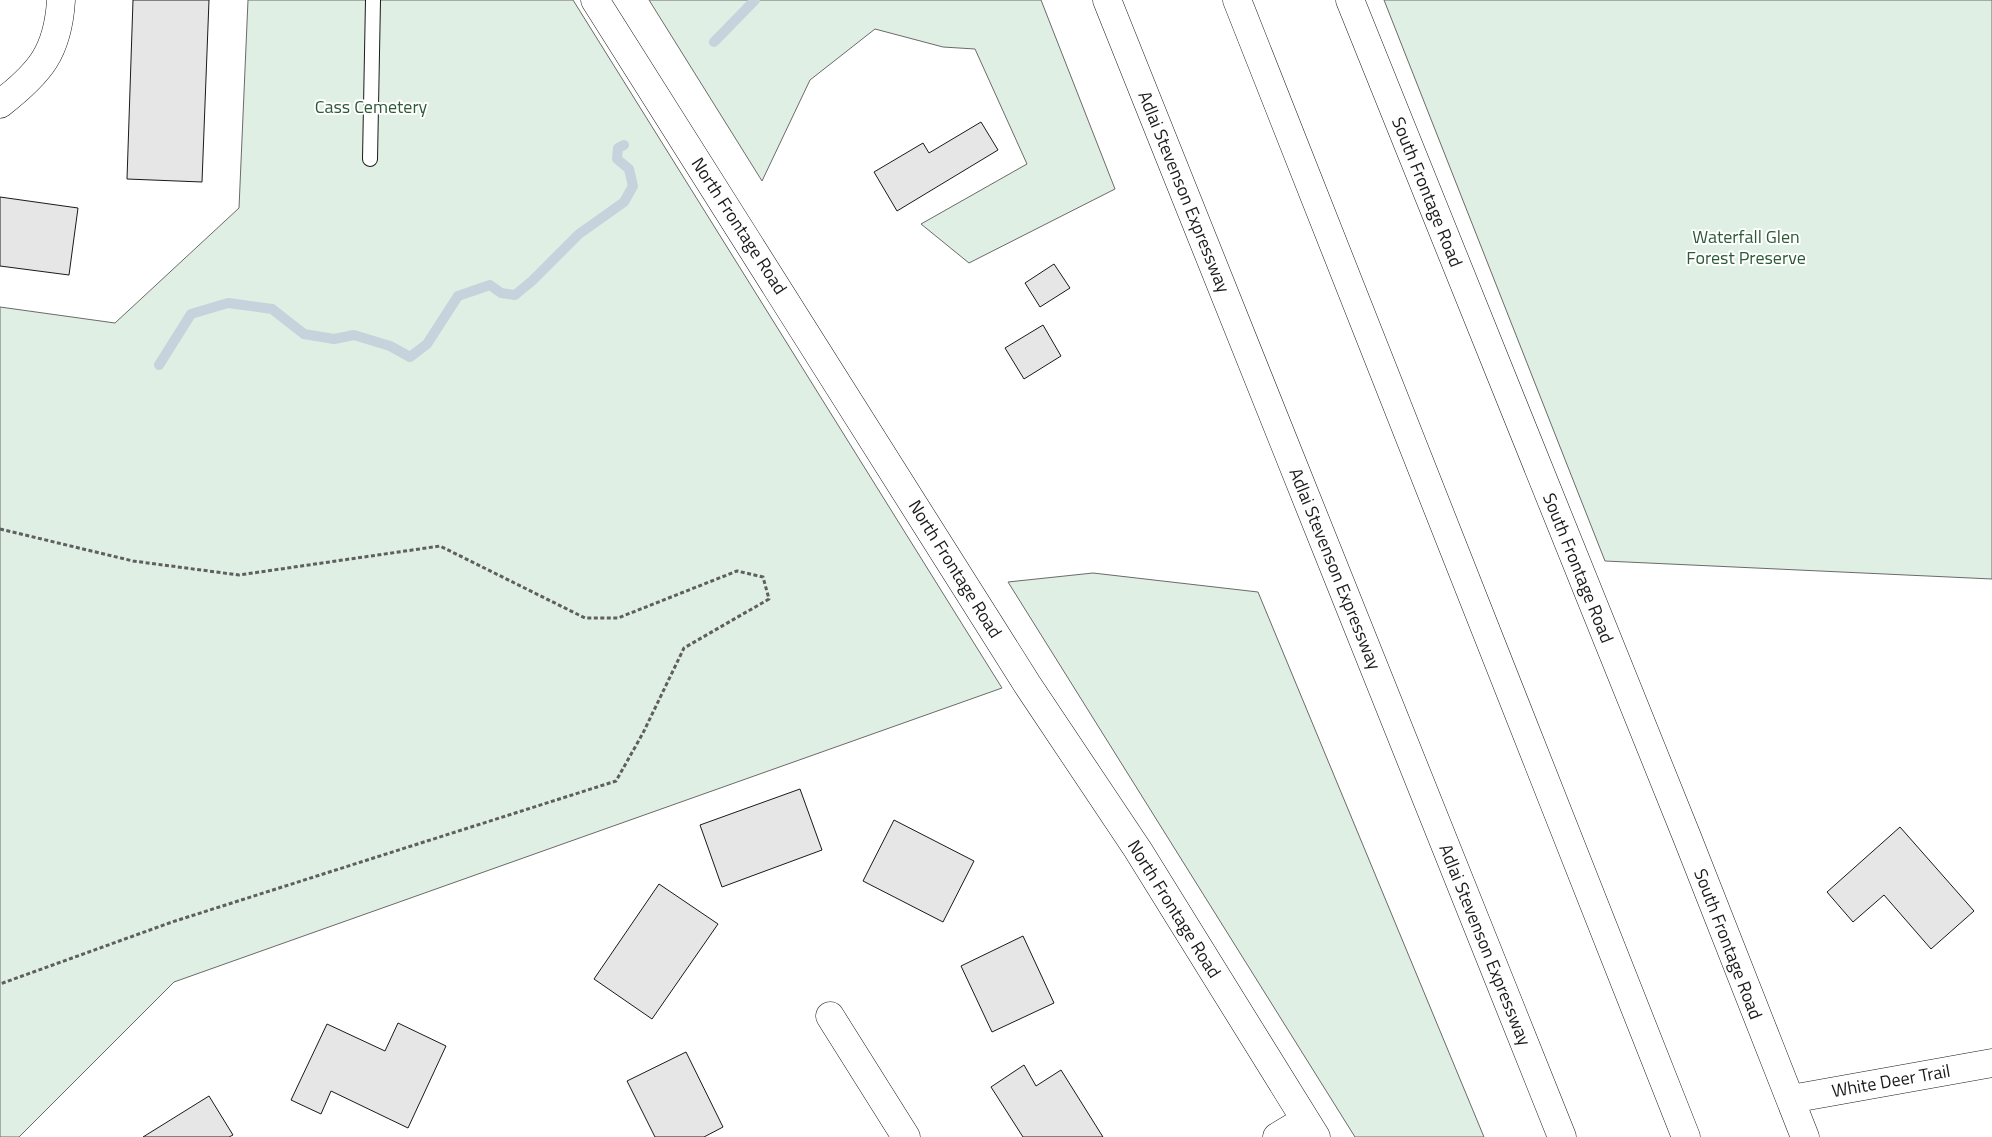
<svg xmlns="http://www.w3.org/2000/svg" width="1992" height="1137" viewBox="0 0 1992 1137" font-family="'Titillium Web',sans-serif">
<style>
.green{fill:#e0efe3;stroke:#6a6a6a}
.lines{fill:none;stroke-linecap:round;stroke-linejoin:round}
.stream{stroke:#c6d2dc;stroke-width:10}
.building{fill:#e6e6e6;stroke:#1a1a1a}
.lane-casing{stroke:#1a1a1a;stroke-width:16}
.street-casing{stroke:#1a1a1a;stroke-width:29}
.highway-casing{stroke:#1a1a1a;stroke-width:29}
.path{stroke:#5f5f5f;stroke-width:3;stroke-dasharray:4 2.5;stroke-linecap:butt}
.lane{stroke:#fff;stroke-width:14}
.street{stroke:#fff;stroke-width:28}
.highway{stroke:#fff;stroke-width:28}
.labels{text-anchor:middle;stroke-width:4;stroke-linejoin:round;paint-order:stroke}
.park-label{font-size:18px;fill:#2b5a34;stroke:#fff}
.street-label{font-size:18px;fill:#1a1a1a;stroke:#fff}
</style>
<rect width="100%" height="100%" fill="#fff"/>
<!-- green -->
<path class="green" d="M 248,0 L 573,0 L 1002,688 L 174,982 L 19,1137 L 0,1137 L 0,307 L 115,323 L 239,208 Z
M 649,0 L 1041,0 L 1115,189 L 969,263 L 921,224 L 1027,164 L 975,49 L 943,47 L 875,29 L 810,80 L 762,181 Z
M 1384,0 L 1992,0 L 1992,579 L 1605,561 Z
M 1093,573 L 1258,592 L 1484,1137 L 1355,1137 L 1008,582 Z"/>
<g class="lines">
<!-- stream -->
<path class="stream" d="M 714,42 L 755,0
M 159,365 L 191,314 L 228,303 L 272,309 L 304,334 L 334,339 L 354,335 L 390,346 L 410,357 L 427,344 L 458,296 L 490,285 L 501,293 L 515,295 L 532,281 L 579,234 L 624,202 L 633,186 L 629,169 L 617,159 L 618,148 L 624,145"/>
</g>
<!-- building -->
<path class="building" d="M 133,0 L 209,0 L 202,182 L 127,179 Z
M 981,122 L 998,150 L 897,211 L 874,172 L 923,143 L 929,153 Z
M 0,197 L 78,208 L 69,275 L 0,266 Z
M 1054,264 L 1070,288 L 1040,307 L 1025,283 Z
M 1043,325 L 1061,356 L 1024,379 L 1005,348 Z
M 800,789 L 822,850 L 722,887 L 700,825 Z
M 894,820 L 974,861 L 943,922 L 863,881 Z
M 1900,827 L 1974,911 L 1931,949 L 1884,895 L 1853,922 L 1827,892 Z
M 659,884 L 718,924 L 652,1019 L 594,979 Z
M 1023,936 L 1054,1003 L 992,1032 L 961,966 Z
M 398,1023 L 446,1046 L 408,1128 L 331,1091 L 321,1114 L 291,1100 L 327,1024 L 385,1051 Z
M 686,1052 L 723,1127 L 704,1137 L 655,1137 L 627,1081 Z
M 1024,1065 L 1036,1086 L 1061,1070 L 1103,1137 L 1023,1137 L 991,1087 Z
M 209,1096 L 233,1135 L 229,1137 L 143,1137 Z"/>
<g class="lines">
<defs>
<path id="lane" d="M 370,159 L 373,0"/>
<path id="street" d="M 595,0 L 1027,684 L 1138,850 L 1316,1137
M 1350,0 L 1687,837 L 1805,1137
M 0,104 C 40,73 58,52 61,0
M 830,1016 L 906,1137
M 1791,1099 L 1992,1063
M 1277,1137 L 1305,1120"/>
<path id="highway" d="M 1107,0 L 1562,1137
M 1237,0 L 1686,1137"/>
</defs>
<!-- lane casing -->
<use href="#lane" class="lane-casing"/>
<!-- street casing -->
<use href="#street" class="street-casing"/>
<!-- highway casing -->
<use href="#highway" class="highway-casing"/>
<!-- path -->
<path class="path" d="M 0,529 L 133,561 L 239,575 L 440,546 L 585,618 L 618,618 L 737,571 L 763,577 L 769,599 L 684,648 L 643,733 L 616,781 L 172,922 L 0,984"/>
<!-- lane -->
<use href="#lane" class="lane"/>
<!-- street -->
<use href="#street" class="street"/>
<!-- highway -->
<use href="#highway" class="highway"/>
</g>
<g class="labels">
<!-- park labels -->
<g class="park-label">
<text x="371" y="113">Cass Cemetery</text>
<text x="1746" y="243">Waterfall Glen<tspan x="1746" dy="21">Forest Preserve</tspan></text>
</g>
<!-- street labels -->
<g class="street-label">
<text transform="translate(1184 192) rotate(68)" y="6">Adlai Stevenson Expressway</text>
<text transform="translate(1427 192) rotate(68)" y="6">South Frontage Road</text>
<text transform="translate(739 226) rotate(57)" y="6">North Frontage Road</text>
<text transform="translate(1578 568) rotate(68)" y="6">South Frontage Road</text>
<text transform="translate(955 569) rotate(58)" y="6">North Frontage Road</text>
<text transform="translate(1335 569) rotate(68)" y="6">Adlai Stevenson Expressway</text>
<text transform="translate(1174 909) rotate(58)" y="6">North Frontage Road</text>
<text transform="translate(1728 944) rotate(69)" y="6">South Frontage Road</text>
<text transform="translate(1485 945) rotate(68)" y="6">Adlai Stevenson Expressway</text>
<text transform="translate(1891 1081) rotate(-10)" y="6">White Deer Trail</text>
</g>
</g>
</svg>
